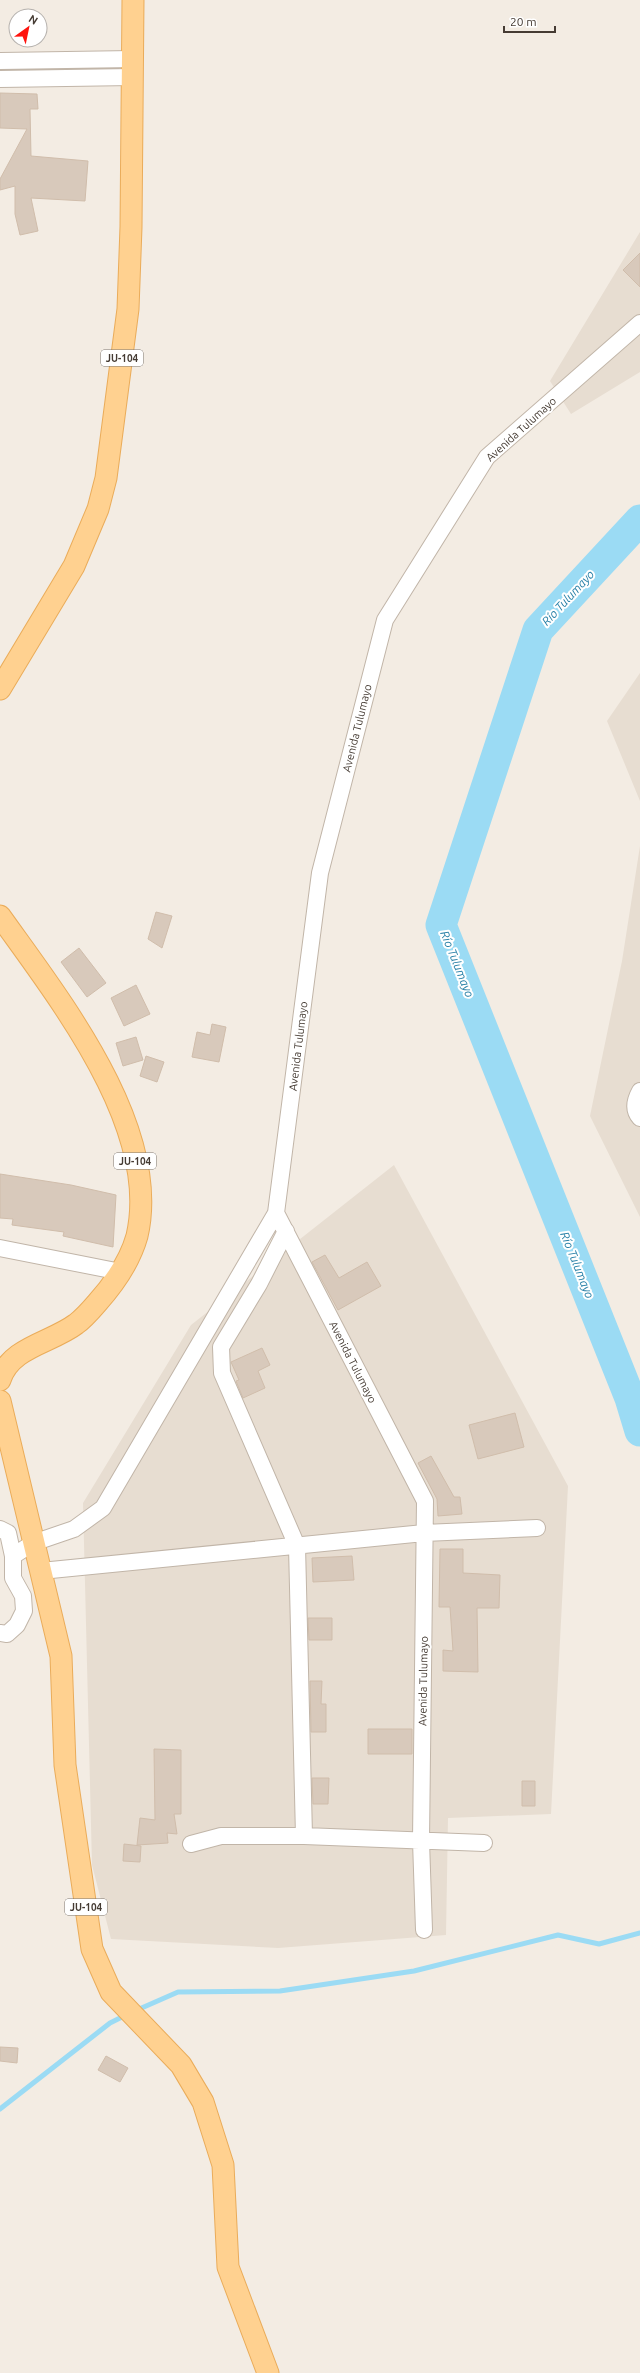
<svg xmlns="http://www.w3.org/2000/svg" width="640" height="2373" viewBox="0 0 640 2373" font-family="Ubuntu,sans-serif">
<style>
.residential{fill:#e7ddd1}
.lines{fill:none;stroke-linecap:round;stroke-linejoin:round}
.stream{stroke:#9bdbf4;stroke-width:5}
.river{stroke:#9bdbf4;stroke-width:31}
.building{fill:#d8c9bb;stroke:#d0bdab}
.minor-casing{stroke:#c1b5a8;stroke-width:18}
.major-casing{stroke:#eaac5a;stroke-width:23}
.minor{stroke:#fff;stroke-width:16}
.major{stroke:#ffd190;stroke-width:21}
.labels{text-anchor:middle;stroke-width:4;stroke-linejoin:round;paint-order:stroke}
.shield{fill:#fff;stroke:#7d7670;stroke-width:1}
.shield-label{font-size:10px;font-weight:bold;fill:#453b33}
.street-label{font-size:11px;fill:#453b33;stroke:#fff}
.water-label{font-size:12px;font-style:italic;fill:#257fa6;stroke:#fff}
</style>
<rect width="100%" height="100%" fill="#f3ece3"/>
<!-- residential -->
<path class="residential" d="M 640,232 L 640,372 L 571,414 L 550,381 Z
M 640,673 L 640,801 L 607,721 Z
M 640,846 L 640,1217 L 590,1116 L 622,961 Z
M 394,1165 L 568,1486 L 551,1814 L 448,1818 L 446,1935 L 278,1948 L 111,1939 L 92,1865 L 83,1503 L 191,1325 Z"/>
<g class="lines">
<!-- stream -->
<path class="stream" d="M 137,2010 L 178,1992 L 280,1991 L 414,1971 L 558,1935 L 599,1944 L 640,1933
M 0,2109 L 110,2023 L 126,2015"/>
<!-- river -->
<path class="river" d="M 640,520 L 538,630 L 441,925 L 630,1398 L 640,1431"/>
</g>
<!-- building -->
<path class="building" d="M 0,93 L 37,94 L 38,109 L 30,109 L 31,156 L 88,161 L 85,201 L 31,198 L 38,231 L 20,235 L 15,214 L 15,186 L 0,190 L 0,179 L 27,129 L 0,128 Z
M 640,253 L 640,287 L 623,270 Z
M 156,912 L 172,916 L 162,948 L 148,939 Z
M 79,948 L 106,983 L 87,997 L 61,962 Z
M 136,985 L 150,1014 L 124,1026 L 111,998 Z
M 212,1024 L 226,1027 L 219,1062 L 192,1057 L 197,1032 L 210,1035 Z
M 136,1037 L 143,1060 L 123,1066 L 116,1043 Z
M 146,1056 L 164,1062 L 157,1082 L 140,1076 Z
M 0,1174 L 71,1185 L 116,1195 L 113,1247 L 63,1236 L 64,1232 L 12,1225 L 13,1219 L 0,1218 Z
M 325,1255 L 339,1278 L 367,1262 L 381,1286 L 338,1310 L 312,1262 Z
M 262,1348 L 270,1365 L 258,1371 L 265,1388 L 243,1398 L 236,1381 L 239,1380 L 231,1362 Z
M 515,1413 L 524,1447 L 478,1459 L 469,1425 Z
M 431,1456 L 454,1497 L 460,1497 L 462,1514 L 438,1516 L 437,1499 L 418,1463 Z
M 440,1549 L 463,1549 L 463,1573 L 500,1575 L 499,1608 L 477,1608 L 478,1672 L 443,1671 L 443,1650 L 453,1651 L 450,1607 L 439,1607 Z
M 352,1556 L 354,1580 L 313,1582 L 312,1558 Z
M 308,1618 L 332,1618 L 332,1640 L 309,1640 Z
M 310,1681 L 322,1681 L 321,1704 L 326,1704 L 326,1732 L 311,1732 Z
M 368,1729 L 412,1729 L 412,1754 L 368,1754 Z
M 154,1749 L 181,1750 L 181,1814 L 174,1814 L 177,1834 L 167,1833 L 168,1843 L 137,1845 L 140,1818 L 155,1820 Z
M 312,1778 L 329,1778 L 328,1804 L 313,1804 Z
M 522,1781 L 535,1781 L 535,1806 L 522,1806 Z
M 124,1844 L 141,1846 L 140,1862 L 123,1861 Z
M 0,2047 L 18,2048 L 17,2063 L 0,2061 Z
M 106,2056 L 128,2068 L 120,2082 L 98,2070 Z"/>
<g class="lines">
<defs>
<path id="minor" d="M 0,61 L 133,59
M 0,79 L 133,77
M 640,1091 C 635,1100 632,1109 640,1118
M 286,1231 L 259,1284 L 221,1347 L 222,1373 L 297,1546 L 304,1836
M 0,1248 L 121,1272
M 0,1529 L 8,1533 L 13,1556
M 41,1571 L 424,1533 L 537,1528
M 0,1633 L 7,1634 L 17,1625 L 24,1611 L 23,1596 L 13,1578 L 13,1556 L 33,1543 L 74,1529 L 103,1508 L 276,1213
M 191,1844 L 221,1836 L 304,1836 L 484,1843
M 424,1930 L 421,1841 L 425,1501 L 276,1213 L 320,873 L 385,620 L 487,457 L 640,323"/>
<path id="major" d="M 0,689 L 74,566 L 98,509 L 106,478 L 128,309 L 131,227 L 133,0
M 0,916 C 59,999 162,1128 137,1236 C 130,1261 114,1284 97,1303 C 91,1310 83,1319 76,1324 C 51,1343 10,1347 0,1380
M 0,1401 L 61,1656 L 65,1765 L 92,1949 L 111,1992 L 181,2065 L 203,2102 L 223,2165 L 228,2267 L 268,2373"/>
</defs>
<!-- minor casing -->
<use href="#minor" class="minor-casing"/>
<!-- major casing -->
<use href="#major" class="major-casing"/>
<!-- minor -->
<use href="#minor" class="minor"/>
<!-- major -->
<use href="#major" class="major"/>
</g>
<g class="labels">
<!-- shield labels -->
<g class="shield">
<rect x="101" y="350" width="42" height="16" rx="3"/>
<rect x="114" y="1153" width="42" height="16" rx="3"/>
<rect x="65" y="1899" width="42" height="16" rx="3"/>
</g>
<g class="shield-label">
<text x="122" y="362">JU-104</text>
<text x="135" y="1165">JU-104</text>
<text x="86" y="1911">JU-104</text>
</g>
<!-- street labels -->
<g class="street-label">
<text transform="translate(521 429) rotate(-42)" y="4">Avenida Tulumayo</text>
<text transform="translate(357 728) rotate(-76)" y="4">Avenida Tulumayo</text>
<text transform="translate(298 1046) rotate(-83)" y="4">Avenida Tulumayo</text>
<text transform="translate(353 1362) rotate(63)" y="4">Avenida Tulumayo</text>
<text transform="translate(423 1681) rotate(-89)" y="4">Avenida Tulumayo</text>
</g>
<!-- water labels -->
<g class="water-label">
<text transform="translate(568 598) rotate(-47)" y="4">Río Tulumayo</text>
<text transform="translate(457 964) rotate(68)" y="4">Río Tulumayo</text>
<text transform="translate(577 1265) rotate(68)" y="4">Río Tulumayo</text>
</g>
</g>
<!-- north arrow -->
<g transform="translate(28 28) rotate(33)"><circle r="19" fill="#ffffff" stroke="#b5b1ad"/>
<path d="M0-3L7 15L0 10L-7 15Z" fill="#ff140e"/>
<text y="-6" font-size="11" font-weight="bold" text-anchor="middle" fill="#453b33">N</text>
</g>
<!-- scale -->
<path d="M504 26v6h51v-6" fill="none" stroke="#453b33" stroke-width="2"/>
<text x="510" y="26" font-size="12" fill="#453b33" stroke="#ffffff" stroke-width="3" paint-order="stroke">20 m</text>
</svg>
